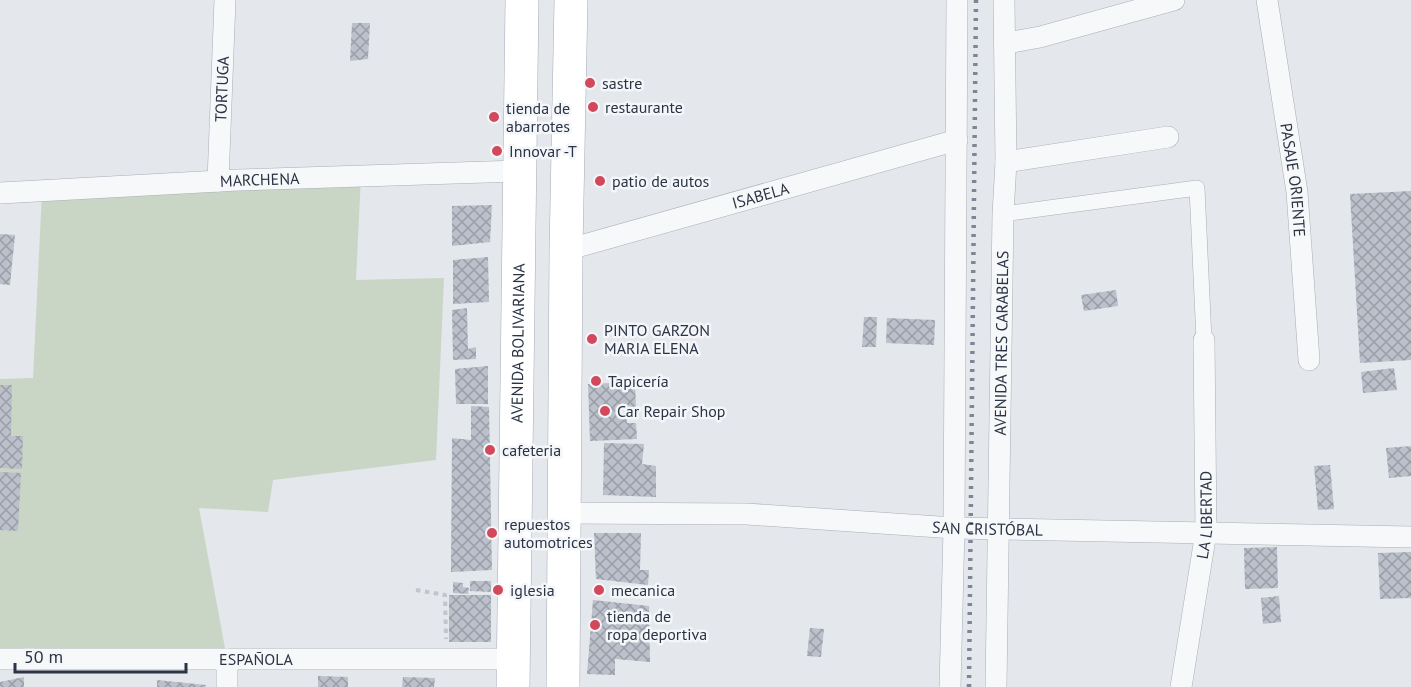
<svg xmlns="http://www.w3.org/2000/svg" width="1411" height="687" viewBox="0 0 1411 687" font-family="'PT Sans',sans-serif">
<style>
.green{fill:#c9d6c5}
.building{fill:url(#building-cross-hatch)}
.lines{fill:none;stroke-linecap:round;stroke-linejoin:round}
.pedestrian-casing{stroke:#a9aeb7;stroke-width:16}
.minor-casing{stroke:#a9aeb7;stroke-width:22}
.primary-casing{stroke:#a3abb8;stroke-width:34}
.path{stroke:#c2c5cb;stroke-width:4;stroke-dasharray:4.5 4.5;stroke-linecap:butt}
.pedestrian{stroke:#f7f8fa;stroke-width:15}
.minor{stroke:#f7f8fa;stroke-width:21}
.primary{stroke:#fff;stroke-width:33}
.rail{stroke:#7d8696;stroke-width:4.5;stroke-dasharray:3 6;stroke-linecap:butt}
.poi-dot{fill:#d1495b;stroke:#f4f6f9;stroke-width:2}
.labels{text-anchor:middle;stroke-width:5;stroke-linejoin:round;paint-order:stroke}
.poi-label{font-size:16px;fill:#2b3445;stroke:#f4f6f9;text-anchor:start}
.street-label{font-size:16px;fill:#2b3445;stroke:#f4f6f9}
</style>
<defs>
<pattern id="building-cross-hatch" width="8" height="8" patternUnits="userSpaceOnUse" patternTransform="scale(1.5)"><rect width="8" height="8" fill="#bbc0ca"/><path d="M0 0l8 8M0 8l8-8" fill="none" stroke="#989da6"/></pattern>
</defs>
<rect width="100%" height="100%" fill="#e4e7ec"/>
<!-- green -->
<path class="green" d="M 361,176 L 356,280 L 444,278 L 436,460 L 273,480 L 268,512 L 199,508 L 227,659 L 0,659 L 0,379 L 33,378 L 42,192 Z"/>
<!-- building -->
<path class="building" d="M 352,23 L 370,23 L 368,59 L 350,61 Z
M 1411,191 L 1411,360 L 1360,363 L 1350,194 Z
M 492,205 L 490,242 L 452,246 L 452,206 Z
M 0,234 L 15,235 L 10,285 L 0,284 Z
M 488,257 L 489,302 L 453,304 L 453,260 Z
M 1116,290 L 1118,306 L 1084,311 L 1081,295 Z
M 467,308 L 468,349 L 476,347 L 476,359 L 453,360 L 452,310 Z
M 864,317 L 877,317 L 876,347 L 862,347 Z
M 887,318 L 935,320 L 934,345 L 886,343 Z
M 488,366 L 488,404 L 456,404 L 455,369 Z
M 1394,368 L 1397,390 L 1363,393 L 1361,372 Z
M 635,382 L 636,407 L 620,408 L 621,415 L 627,415 L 627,423 L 636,423 L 637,439 L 590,441 L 588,384 Z
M 0,385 L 12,385 L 11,436 L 23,436 L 22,469 L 0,468 Z
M 471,406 L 489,407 L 492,570 L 451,572 L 452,438 L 471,440 Z
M 604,443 L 644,444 L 642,464 L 656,466 L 656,497 L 603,495 Z
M 1411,446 L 1411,476 L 1389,478 L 1386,448 Z
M 1330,465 L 1334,509 L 1318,510 L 1314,466 Z
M 0,472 L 21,473 L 18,531 L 0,530 Z
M 594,533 L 641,533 L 640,570 L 649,570 L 648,585 L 596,579 Z
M 1277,547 L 1278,588 L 1245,589 L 1244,548 Z
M 1411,552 L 1411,598 L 1380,599 L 1378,553 Z
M 470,581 L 491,581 L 491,592 L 470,591 Z
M 453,582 L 463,583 L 463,587 L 469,588 L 468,594 L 453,593 Z
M 449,595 L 491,595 L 491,642 L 449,642 Z
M 1279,596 L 1281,622 L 1263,624 L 1261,598 Z
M 593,600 L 649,606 L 650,662 L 615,659 L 615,675 L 587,674 Z
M 810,628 L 824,629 L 821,657 L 807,656 Z
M 318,676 L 348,677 L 348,687 L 318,687 Z
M 24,677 L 24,687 L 0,687 L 0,682 Z
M 403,677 L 435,678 L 434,687 L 402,687 Z
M 157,680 L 206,685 L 205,687 L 157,687 Z"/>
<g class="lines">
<defs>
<path id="pedestrian" d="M 1003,214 L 1197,188 L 1204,340"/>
<g id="minor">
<path id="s1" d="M 1267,0 L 1297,192 L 1309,360"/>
<path d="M 1007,43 L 1040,37 L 1174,0"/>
<path d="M 1006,162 L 1168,137"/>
<path id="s2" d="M 218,181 L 225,0"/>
<path id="s3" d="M 0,193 L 238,180 L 517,171"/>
<path id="s4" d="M 566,250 L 957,140"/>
<path id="s5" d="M 565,513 L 747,514 L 954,528 L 1411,537"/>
<path id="s6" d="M 0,659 L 513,659"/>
<path d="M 227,659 L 227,687"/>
<path d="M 950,687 L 954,528 L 957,0"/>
<path id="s7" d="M 996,687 L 1003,214 L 1006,162 L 1004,0"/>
<path id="s8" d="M 1181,687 L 1206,532 L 1204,340"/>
</g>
<g id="primary">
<path id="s9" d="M 513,687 L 522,0"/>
<path d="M 563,687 L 566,250 L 571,0"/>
</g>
</defs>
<!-- pedestrian casing -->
<use href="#pedestrian" class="pedestrian-casing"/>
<!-- minor casing -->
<use href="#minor" class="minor-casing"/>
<!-- primary casing -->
<use href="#primary" class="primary-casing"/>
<!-- path -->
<path class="path" d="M 416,590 L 445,595 L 446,639"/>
<!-- pedestrian -->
<use href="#pedestrian" class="pedestrian"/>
<!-- minor -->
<use href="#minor" class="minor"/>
<!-- primary -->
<use href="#primary" class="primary"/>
<!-- rail -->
<path class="rail" d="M 969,687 L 976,0"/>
</g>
<!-- markers -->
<g class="poi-dot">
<circle cx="590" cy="83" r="6"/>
<circle cx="593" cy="107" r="6"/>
<circle cx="494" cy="117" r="6"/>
<circle cx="497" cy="151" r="6"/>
<circle cx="600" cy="181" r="6"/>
<circle cx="592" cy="339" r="6"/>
<circle cx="596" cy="381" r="6"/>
<circle cx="605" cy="411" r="6"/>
<circle cx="490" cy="450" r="6"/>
<circle cx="492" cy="533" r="6"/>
<circle cx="498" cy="590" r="6"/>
<circle cx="599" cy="590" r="6"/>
<circle cx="595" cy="625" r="6"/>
</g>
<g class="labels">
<!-- poi labels -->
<g class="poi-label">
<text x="602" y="89">sastre</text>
<text x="605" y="113">restaurante</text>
<text x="506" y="114">tienda de<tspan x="506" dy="18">abarrotes</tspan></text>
<text x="509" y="157">Innovar -T</text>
<text x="612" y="187">patio de autos</text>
<text x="604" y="336">PINTO GARZON<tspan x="604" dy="18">MARIA ELENA</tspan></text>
<text x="608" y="387">Tapicería</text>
<text x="617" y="417">Car Repair Shop</text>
<text x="502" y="456">cafeteria</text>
<text x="504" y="530">repuestos<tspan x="504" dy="18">automotrices</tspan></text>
<text x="510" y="596">iglesia</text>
<text x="611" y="596">mecanica</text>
<text x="607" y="622">tienda de<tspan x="607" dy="18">ropa deportiva</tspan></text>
</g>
<!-- street labels -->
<g class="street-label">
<text dy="6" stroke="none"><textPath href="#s2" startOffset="92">TORTUGA</textPath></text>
<text dy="6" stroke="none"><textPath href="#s3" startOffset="260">MARCHENA</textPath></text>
<text dy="6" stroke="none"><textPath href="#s1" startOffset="182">PASAJE ORIENTE</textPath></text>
<text dy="6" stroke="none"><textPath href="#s4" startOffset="202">ISABELA</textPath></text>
<text dy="6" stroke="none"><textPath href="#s7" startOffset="344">AVENIDA TRES CARABELAS</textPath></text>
<text dy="6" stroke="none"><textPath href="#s9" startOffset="344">AVENIDA BOLIVARIANA</textPath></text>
<text dy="6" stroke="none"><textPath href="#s8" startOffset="174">LA LIBERTAD</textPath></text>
<text dy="6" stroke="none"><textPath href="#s5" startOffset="423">SAN CRISTÓBAL</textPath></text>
<text dy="6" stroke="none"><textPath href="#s6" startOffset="256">ESPAÑOLA</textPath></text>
</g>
</g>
<!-- scale -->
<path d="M15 663v9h171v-9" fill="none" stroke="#2b3445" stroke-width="3"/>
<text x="24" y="663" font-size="18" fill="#2b3445" stroke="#f4f6f9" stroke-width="4.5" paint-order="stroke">50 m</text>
</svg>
